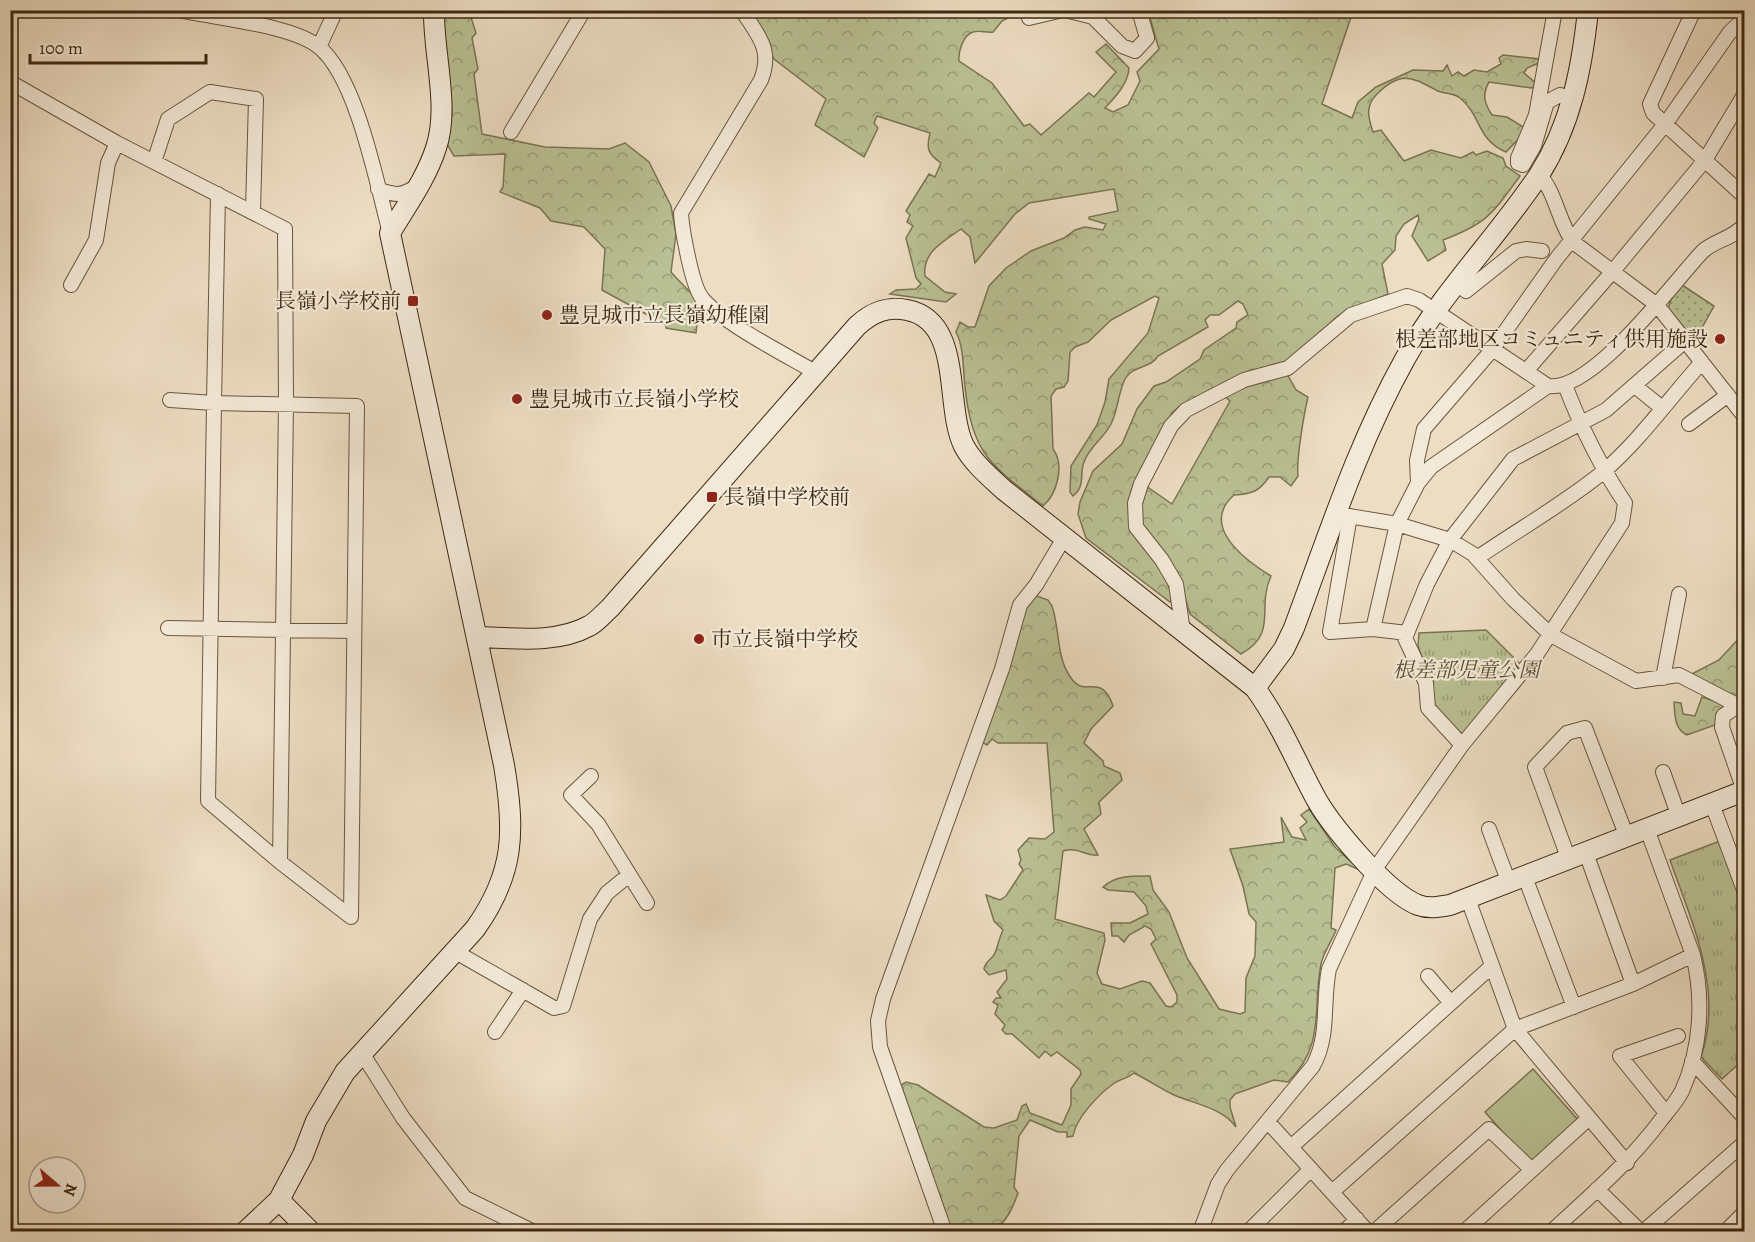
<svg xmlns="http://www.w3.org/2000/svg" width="1755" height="1242" viewBox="0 0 1755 1242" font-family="Alegreya,'Noto Serif JP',serif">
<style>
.grass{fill:url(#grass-dots);stroke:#7b7452;stroke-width:1.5}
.forest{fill:url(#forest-crowns);stroke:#7b7452;stroke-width:1.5}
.park{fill:url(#park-tufts);stroke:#7b7452;stroke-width:1.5}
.garden{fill:#b9c093;stroke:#7b7452;stroke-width:1.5}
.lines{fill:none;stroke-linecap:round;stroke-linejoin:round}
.street-casing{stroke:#69563d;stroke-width:16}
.secondary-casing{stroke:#3d2910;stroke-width:22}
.street{stroke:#f3e9d8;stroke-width:14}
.secondary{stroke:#f3e9d8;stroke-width:20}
.poi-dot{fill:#8f2418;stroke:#f3e9d8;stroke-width:2}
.labels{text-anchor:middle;stroke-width:4.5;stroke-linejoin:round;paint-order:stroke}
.poi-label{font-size:21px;fill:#3d2910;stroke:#f3e9d8;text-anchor:start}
.park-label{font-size:21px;font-style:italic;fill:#5c4f31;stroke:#f3e9d8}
</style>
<defs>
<pattern id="grass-dots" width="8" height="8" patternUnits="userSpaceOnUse" patternTransform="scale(1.5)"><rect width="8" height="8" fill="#b9c093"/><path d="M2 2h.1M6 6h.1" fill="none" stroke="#989c77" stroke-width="1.8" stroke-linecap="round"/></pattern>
<pattern id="forest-crowns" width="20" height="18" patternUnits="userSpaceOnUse" patternTransform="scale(1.5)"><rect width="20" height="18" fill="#b9c093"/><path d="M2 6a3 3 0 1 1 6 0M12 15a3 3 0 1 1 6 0" fill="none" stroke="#989c77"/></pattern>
<pattern id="park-tufts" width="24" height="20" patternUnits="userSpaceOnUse" patternTransform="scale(1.5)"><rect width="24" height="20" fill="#b9c093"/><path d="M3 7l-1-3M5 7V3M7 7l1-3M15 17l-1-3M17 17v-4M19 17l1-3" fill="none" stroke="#989c77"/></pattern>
</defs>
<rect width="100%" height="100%" fill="#edddc3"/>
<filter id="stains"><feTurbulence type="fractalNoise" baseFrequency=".00333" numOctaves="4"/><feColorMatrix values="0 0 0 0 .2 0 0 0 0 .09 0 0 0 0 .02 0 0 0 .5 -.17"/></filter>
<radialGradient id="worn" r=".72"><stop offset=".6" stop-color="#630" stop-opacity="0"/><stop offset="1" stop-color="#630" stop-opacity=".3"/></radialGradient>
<!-- grass -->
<path class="grass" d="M 1682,285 L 1714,306 L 1694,342 L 1668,309 L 1672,296 Z"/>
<!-- forest -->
<path class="forest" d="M 444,11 L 469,11 L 476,33 L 472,38 L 478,69 L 474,74 L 482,134 L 545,147 L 609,149 L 625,143 L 649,162 L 671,206 L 676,234 L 671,272 C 695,300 701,292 696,333 L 666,328 L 666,325 L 602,290 L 605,249 L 584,227 L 551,221 L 540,208 L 500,192 L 503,187 L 505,154 L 454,156 L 447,144 L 452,113 L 445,52 Z
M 750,11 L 1022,11 L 1002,21 L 993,32 C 987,33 979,30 973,32 C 963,35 958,52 959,61 L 992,83 L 1024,126 L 1030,124 L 1041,135 L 1089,93 L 1094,97 L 1116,72 L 1096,52 L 1106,44 L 1129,68 C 1128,84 1116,96 1105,108 L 1113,112 L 1128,105 L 1140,81 L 1137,72 L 1159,49 L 1148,11 L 1353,11 L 1322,104 L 1352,118 L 1358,102 L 1376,87 L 1413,70 L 1443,71 L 1447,65 L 1452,76 L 1458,72 L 1464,76 L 1474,70 L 1487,72 L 1501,64 L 1499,58 L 1503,55 L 1539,59 L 1539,63 L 1527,68 L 1524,73 L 1537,84 L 1532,88 L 1489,82 C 1482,94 1484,103 1492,115 L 1507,117 L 1525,128 L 1524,133 L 1506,152 C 1476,139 1482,116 1460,98 C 1454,93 1445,94 1438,91 C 1413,78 1402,69 1377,94 C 1365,106 1368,117 1373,132 L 1381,130 L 1404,161 L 1431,150 L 1461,158 L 1473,152 L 1476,155 L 1487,151 L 1503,158 L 1506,166 L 1520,176 C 1492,214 1488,223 1443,240 L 1446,250 L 1428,261 L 1412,236 L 1419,219 L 1418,215 L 1404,224 L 1396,236 L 1395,250 L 1382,264 L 1388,294 L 1338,316 L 1285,364 L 1211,391 L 1179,407 L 1171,414 L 1172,417 C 1153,451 1122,489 1130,529 L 1142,525 L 1140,513 L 1146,486 L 1172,504 L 1230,401 L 1224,396 L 1252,384 L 1287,374 L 1296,390 L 1308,397 C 1304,414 1296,460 1298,476 L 1291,486 L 1280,477 L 1269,477 C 1259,492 1251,494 1234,495 C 1199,526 1245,560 1271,576 C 1256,608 1279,633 1241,654 L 1190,614 L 1184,594 L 1166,579 L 1173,599 L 1170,602 L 1086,538 L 1078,514 L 1080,502 L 1093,471 L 1122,444 L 1137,409 L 1154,386 L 1166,382 L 1200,359 L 1204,350 L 1236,328 L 1237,322 L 1248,315 L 1243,304 L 1238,301 L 1219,315 L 1210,315 L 1205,320 L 1208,327 L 1158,356 C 1150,369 1133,365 1125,379 C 1118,393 1118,410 1111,424 C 1104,438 1089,447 1084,462 C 1079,474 1086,486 1073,496 L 1070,492 L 1071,466 L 1097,425 L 1105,402 L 1109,379 L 1148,333 L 1159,298 L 1155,296 L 1111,320 L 1088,342 L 1075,347 L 1070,352 L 1068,381 L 1064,387 L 1056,389 L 1051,396 L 1053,449 C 1065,465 1057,494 1043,506 C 992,465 972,456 965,387 C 963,369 964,347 956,332 L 960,322 L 968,327 L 975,327 L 989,286 L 1006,268 L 1031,251 L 1064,238 L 1075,230 L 1085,227 L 1103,230 L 1106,224 L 1089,219 L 1089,217 L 1118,211 L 1114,189 L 1029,203 L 1015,214 L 975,263 L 970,237 L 961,229 C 944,241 922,252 925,276 L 945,292 L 956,294 L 946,302 L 890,294 L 896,290 L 916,289 L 921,284 L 916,278 L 906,238 L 913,226 L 907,222 L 910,215 L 906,211 L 929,174 L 935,177 L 941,163 C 928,154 926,149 930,133 L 877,116 L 874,123 L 878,128 L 864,157 L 815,125 L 826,99 L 774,59 Z
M 1034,595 L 1048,600 L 1052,606 C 1060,629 1056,658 1071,678 C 1085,699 1101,671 1113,706 L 1091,729 L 1084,743 L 1103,761 L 1104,766 L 1120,773 L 1122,780 L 1099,802 L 1101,814 L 1084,829 L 1098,855 C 1085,857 1079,846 1063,851 L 1055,919 L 1104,933 L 1105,940 L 1097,973 L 1102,984 L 1120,989 L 1142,981 L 1150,983 L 1166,1006 L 1171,1007 L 1177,1002 L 1177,995 L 1151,944 L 1156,939 L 1151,929 L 1145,926 L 1129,935 L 1124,942 L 1118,936 L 1112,936 L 1111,923 L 1130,923 L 1148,914 L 1146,906 L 1134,892 L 1108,890 L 1103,887 C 1116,875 1133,876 1150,876 L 1153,890 L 1169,912 L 1187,958 L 1219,1009 L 1240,1014 L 1245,1012 L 1246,978 L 1255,956 L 1256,922 L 1249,914 L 1243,886 L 1230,849 L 1284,842 L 1281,817 L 1292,837 L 1306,840 L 1300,828 L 1307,822 L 1301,815 L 1309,809 L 1335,847 L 1360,870 L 1346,864 L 1335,868 L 1331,928 L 1336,930 C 1332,941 1323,953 1321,964 C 1312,1011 1326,1044 1288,1082 L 1274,1080 L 1235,1094 L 1230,1100 L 1230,1107 L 1236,1127 C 1222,1107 1193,1104 1172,1094 C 1160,1088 1148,1080 1134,1073 C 1127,1079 1119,1079 1113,1084 C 1098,1095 1076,1118 1073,1136 L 1067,1137 L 1067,1132 L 1058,1132 L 1030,1120 L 1019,1136 L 1014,1187 L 1018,1193 C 1002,1237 993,1231 950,1231 L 901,1085 L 906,1082 L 918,1085 L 984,1127 L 994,1128 L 1017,1120 L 1022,1106 L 1026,1104 L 1030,1113 L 1062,1125 L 1071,1105 L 1071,1089 L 1081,1074 L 1080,1070 L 1057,1052 L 1051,1056 L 1045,1051 L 1039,1058 L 1012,1034 L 1006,1034 L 1002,1030 L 1005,1025 L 995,1014 L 998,1005 L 993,1002 L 996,998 L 1001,998 L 997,992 L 1007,979 L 1006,970 L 989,975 L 984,969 C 985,961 992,960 995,953 C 998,946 999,938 1003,930 L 994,921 L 986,895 L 1000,900 L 1006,896 L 1023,870 L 1019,864 L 1021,860 L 1018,850 L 1029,838 L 1045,839 L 1054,832 L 1047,743 L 998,743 L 992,739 L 987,745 L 980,741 L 1024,609 Z
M 1744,633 L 1744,696 L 1736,698 L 1688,676 L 1719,660 Z
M 1702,697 L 1726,705 L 1719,710 L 1715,725 L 1687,735 C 1674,729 1675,715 1674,702 L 1681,703 L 1683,714 L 1695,716 Z"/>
<!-- park -->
<path class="park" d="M 1486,630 L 1520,664 L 1463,733 L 1459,734 L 1432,702 L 1429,678 L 1418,646 L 1419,633 Z
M 1720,841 L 1744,910 L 1744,1059 L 1722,1079 L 1701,1057 C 1724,990 1692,923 1670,860 Z"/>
<!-- garden -->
<path class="garden" d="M 1533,1069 L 1579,1121 L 1531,1164 L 1485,1112 Z"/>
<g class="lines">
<defs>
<path id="street" d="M 179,10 C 214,18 293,25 319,47 C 357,78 377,185 390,233
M 742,10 C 758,36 773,49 761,80 L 681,213 C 682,230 692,286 702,298 C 721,322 786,355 815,372
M 1065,10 L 1093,17 L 1122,46 L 1135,51 L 1147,38 L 1139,10
M 1555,10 L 1536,115 L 1518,158 L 1518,163 L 1523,165 L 1534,146 L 1547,102 L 1560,95 L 1573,99
M 1694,10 L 1650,104 L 1653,113 L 1744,196
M 1029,18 L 1063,10
M 319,47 L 336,10
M 10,82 L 117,143 L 285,229 L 286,403 L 280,862 L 208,801 L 214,403 L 357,406 L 351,917
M 511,132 L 584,10
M 154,162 L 168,119 L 210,92 L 256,99 L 253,211
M 1539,174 C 1556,193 1558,221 1573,242 L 1657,305 L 1744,416
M 378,189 C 395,196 402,196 417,186
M 1456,283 L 1466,291 L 1516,251 L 1526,249 L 1542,251
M 71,285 L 96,240 L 108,163 L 117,143
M 1527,370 L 1613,271 L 1705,160 L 1744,95
M 1548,386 L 1431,467 L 1418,483 L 1397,524 L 1450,540 L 1473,554 L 1513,599 L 1551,635 L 1636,681 L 1679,675 L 1737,705
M 1635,386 L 1662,408
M 170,400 L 214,403 L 218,194
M 1689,424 L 1728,395
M 1418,483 L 1417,460 L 1424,429 L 1492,350 L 1557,258 L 1666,123 L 1730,32 L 1744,19
M 1343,515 L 1397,524 L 1373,629
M 1350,516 L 1330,632 L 1373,629 L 1407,633
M 1477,558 C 1519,529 1564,504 1603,472 C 1640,440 1669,399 1702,362
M 168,628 L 354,631
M 1183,631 L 1176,584 L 1162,560 L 1136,527 L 1135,503 L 1141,484 L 1171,426 L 1186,410 L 1244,380 L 1288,368 L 1351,315 L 1407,296 L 1419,300 L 1548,386 C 1592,393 1673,283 1702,252 C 1714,240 1733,239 1744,225
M 1663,678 L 1679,594
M 1743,702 L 1723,716 L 1722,727 L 1744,791
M 1462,745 L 1428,708 L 1426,683 L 1405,638 L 1427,584 L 1450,540 L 1513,459 L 1606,410 L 1685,341
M 1663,772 L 1679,817
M 591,776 L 571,795 L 598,824 L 647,903
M 1712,804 L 1744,890
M 1489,829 L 1509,883
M 1586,853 L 1633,984
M 1569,860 L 1535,767 L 1567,733 L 1585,728 L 1627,837
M 280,862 L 351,917
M 1525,877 L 1574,1007
M 1468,899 L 1515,1029 L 1627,1163
M 454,951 L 554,1008 L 563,1006 L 590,919 L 607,893 L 629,875
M 1428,976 L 1451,1003
M 495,1032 L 523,990
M 362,1053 L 403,1118 L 465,1198 L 534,1232
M 1692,1061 L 1744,1117
M 1666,1113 L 1620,1056 L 1678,1036
M 1268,1122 L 1368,1232
M 1291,1147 L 1492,966
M 1597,1189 L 1641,1232
M 1332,1192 L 1515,1029 L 1633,984 L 1693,955
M 945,1232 L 880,1047 L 878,1021 L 883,999 L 1002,669 L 1020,605 L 1036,585 L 1064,538
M 1200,1232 L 1218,1184 L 1227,1170 L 1313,1066 C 1330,1035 1322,1003 1329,969 L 1375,869 L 1462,745 L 1537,654 L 1622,523 L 1625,503 C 1600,466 1581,427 1565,385
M 1248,1232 L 1311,1169
M 1344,1232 L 1357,1219
M 1374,1232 L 1489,1129 L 1532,1170
M 1464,1232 L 1589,1118
M 1551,1232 C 1591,1195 1628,1164 1661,1120 C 1668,1111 1677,1101 1682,1091 C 1701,1049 1704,999 1693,955 L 1647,829
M 1643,1232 L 1744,1143
M 1725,1232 L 1744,1213"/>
<path id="secondary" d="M 478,637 C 514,638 556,644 589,626 C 597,622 603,614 610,608 L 857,326 C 872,312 887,306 907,310 C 964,321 944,406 964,446 C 973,463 990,477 1004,490 L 1255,688 C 1279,721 1294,757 1313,793 C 1328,823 1387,893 1418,905 C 1429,909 1439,907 1450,905 L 1744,791
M 1255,688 L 1284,649 L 1294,628 C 1328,537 1357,445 1405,359 C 1442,292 1497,238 1539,175 C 1571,125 1582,68 1588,10
M 279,1200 L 311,1232
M 245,1232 L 279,1200 L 303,1155 L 316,1121 L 345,1072 L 475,929 C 515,873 515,831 504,765 L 390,233 C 406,206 426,179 436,148 C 450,107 433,53 434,10"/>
</defs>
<!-- street casing -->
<use href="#street" class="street-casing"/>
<!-- secondary casing -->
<use href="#secondary" class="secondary-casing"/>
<!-- street -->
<use href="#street" class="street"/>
<!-- secondary -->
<use href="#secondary" class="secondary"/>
</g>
<!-- markers -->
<g class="poi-dot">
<rect x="407" y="295" width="12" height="12" rx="3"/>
<circle cx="547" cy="315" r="6"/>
<circle cx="1720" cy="339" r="6"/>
<circle cx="517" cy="399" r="6"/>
<rect x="706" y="491" width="12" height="12" rx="3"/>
<circle cx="699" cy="639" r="6"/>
</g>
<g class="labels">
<!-- poi labels -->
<g class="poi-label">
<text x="401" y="308" text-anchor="end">長嶺小学校前</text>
<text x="559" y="322">豊見城市立長嶺幼稚園</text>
<text x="1708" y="346" text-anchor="end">根差部地区コミュニティ供用施設</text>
<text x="529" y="406">豊見城市立長嶺小学校</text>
<text x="724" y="504">長嶺中学校前</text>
<text x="711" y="646">市立長嶺中学校</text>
</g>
<!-- park labels -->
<g class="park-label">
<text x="1466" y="677">根差部児童公園</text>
</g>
</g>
<!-- margin -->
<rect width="1755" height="1242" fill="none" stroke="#edddc3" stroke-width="36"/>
<rect x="12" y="12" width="1731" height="1218" fill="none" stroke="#3d2910" stroke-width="3"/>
<rect x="18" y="18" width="1719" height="1206" fill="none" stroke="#3d2910" stroke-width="1.5"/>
<!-- north arrow -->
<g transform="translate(57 1185) rotate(110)"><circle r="28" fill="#f3e9d8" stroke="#aa9c88" stroke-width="1.5"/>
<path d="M0-4.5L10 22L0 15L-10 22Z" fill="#8f2418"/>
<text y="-9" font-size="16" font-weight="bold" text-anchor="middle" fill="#3d2910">N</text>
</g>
<!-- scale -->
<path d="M30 54v9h176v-9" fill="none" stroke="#3d2910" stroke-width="3"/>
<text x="39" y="54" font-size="18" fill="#3d2910" stroke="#f3e9d8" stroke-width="4.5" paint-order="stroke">100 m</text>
<rect width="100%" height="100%" filter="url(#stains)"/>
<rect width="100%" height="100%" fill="url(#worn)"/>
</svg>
